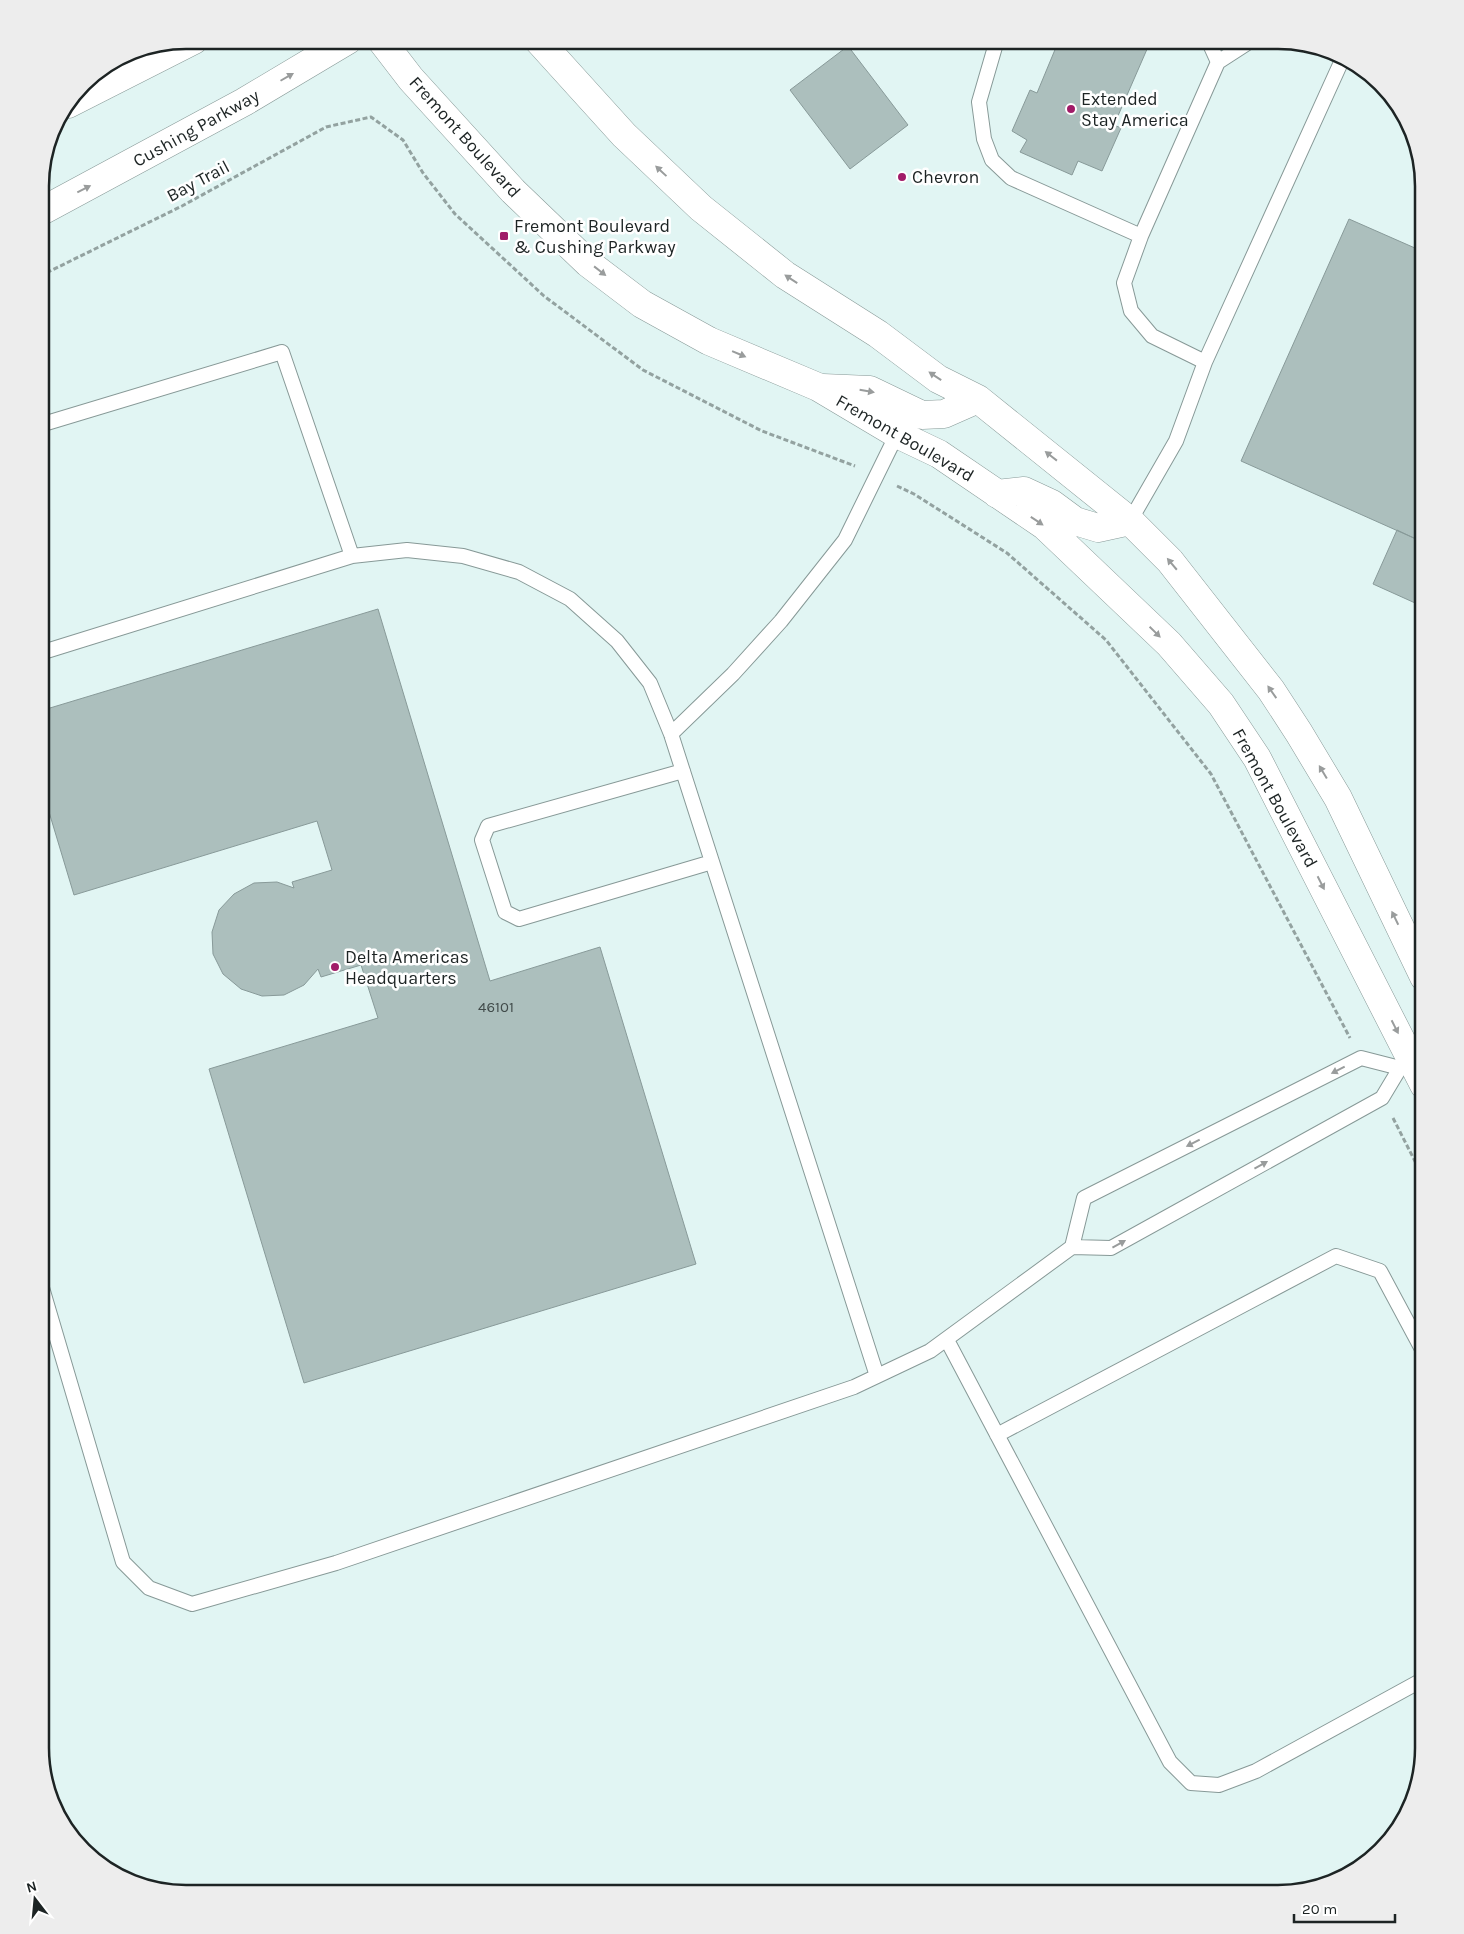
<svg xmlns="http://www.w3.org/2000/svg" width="1464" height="1934" viewBox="0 0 1464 1934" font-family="Karla,sans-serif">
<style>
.building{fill:#acbfbd;stroke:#889a99}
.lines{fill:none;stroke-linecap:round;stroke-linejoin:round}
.lane-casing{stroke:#879997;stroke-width:16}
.secondary-casing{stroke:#879997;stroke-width:29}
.path{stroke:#93a2a0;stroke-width:3;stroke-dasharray:5 2.5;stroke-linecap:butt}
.lane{stroke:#fff;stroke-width:14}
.secondary{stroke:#fff;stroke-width:28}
.oneway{fill:#999c9c}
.poi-dot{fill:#a11b68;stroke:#fff;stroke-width:2}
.labels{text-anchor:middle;stroke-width:5;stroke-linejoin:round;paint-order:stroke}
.number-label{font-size:15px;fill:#414b4a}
.poi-label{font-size:18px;fill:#1d2424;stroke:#fff;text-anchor:start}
.street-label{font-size:18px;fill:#1d2424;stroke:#fff}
.rim{fill:none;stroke:#1d2424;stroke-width:2.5}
</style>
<rect width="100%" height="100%" fill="#e1f5f3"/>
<!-- building -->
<path class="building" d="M 1059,40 L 1151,40 L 1114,125 L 1121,128 L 1102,171 L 1078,161 L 1072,175 L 1020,152 L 1027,140 L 1012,131 L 1030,90 L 1037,93 Z
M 848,46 L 908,125 L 850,169 L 790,90 Z
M 1349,219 L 1424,252 L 1424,521 L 1416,539 L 1241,461 Z
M 1424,521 L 1424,607 L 1373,584 L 1397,530 L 1416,539 Z
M 378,609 L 490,981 L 600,947 L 696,1264 L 304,1383 L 209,1069 L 378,1018 L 361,965 L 321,977 L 318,969 L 304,985 L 284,995 L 262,996 L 241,989 L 223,974 L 213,954 L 212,932 L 219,910 L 234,894 L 254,883 L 277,882 L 294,888 L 292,882 L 332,870 L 317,821 L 74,895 L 40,782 L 40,711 Z"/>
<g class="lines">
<defs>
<path id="lane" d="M 997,40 L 979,102 L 984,139 L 992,160 L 1011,178 L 1141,236
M 1208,40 L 1218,62
M 1205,362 L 1152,336 L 1131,311 L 1124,283 L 1141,236 L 1218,62 L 1252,40
M 40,425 L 282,352 L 352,556
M 1130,521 L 1176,441 L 1205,362 L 1343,58 L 1354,62
M 40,653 L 352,556 L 407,550 L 463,556 L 519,572 L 570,599 L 617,641 L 650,683 L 671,734 L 877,1376
M 671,734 L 733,674 L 781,621 L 845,540 L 897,434
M 683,771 L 488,826 L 482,840 L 505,912 L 519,919 L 712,862
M 1072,1247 L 1111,1248 L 1382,1098 L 1400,1068
M 40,1281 L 123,1562 L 149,1588 L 192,1604 L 336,1563 L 854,1387 L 930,1351 L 1072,1247 L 1084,1198 L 1361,1058 L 1400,1068 L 1413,1063
M 947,1340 L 1170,1762 L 1191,1783 L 1219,1785 L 1256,1771 L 1424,1679
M 997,1435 L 1336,1256 L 1380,1271 L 1424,1353"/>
<path id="secondary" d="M 381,40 L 411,79 L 513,191 L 588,263 L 642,304 L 709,341 L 818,387 L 897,434 L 939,454 L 1045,526 L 1169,644 L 1221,704 L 1257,758 L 1424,1085
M 538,40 L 624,135 L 701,208 L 785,275 L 878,334 L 938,379 L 978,399 L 1130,521 L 1170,561 L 1271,690 L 1299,733 L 1338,798 L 1424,977
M 68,104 L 194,40
M 40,212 L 244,102 L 348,40
M 823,388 L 870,390 L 922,415 L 944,414 L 978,399
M 997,494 L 1024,491 L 1052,504 L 1075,521 L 1098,528 L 1130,521"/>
</defs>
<!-- lane casing -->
<use href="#lane" class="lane-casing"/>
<!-- secondary casing -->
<use href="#secondary" class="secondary-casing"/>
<!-- path -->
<path class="path" d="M 40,276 L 182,206 L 326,127 L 371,117 L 403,140 L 423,173 L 455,214 L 544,296 L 643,370 L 762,431 L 855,466
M 897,486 L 914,494 L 1007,553 L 1106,640 L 1211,774 L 1350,1038
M 1393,1118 L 1424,1179"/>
<!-- lane -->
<use href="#lane" class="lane"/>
<!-- secondary -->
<use href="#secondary" class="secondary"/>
</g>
<!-- one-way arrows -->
<defs><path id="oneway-solid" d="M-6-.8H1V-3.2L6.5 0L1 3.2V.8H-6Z" transform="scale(1.25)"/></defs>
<g class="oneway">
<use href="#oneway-solid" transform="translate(287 77) rotate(-30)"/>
<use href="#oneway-solid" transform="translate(661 171) rotate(-137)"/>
<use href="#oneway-solid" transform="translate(84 189) rotate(-27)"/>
<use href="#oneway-solid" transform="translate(600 271) rotate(38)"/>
<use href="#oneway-solid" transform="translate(791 279) rotate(-147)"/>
<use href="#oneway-solid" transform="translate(739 354) rotate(23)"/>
<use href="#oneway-solid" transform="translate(935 376) rotate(-146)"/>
<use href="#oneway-solid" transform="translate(867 391) rotate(10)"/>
<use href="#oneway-solid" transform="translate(1051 456) rotate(-142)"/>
<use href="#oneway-solid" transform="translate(1037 521) rotate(34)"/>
<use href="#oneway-solid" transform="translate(1172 564) rotate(-130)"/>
<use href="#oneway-solid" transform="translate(1155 632) rotate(44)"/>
<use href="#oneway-solid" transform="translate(1272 692) rotate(-125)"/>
<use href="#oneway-solid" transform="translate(1323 772) rotate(-121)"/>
<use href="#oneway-solid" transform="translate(1321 883) rotate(63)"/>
<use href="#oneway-solid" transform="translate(1395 918) rotate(-116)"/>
<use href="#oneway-solid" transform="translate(1395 1027) rotate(63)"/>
<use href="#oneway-solid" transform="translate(1338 1070) rotate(153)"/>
<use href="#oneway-solid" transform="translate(1193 1143) rotate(153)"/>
<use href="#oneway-solid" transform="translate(1261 1165) rotate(-29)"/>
<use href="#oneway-solid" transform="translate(1119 1244) rotate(-29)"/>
</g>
<!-- markers -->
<g class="poi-dot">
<circle cx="1071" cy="109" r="5"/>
<circle cx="902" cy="177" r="5"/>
<rect x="499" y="231" width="10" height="10" rx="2.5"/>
<circle cx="335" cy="967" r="5"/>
</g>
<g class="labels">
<!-- number labels -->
<g class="number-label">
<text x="496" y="1012">46101</text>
</g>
<!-- poi labels -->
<g class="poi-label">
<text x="1081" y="105">Extended<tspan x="1081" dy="21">Stay America</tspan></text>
<text x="912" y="183">Chevron</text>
<text x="514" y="232">Fremont Boulevard<tspan x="514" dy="21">&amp; Cushing Parkway</tspan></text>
<text x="345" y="963">Delta Americas<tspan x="345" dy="21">Headquarters</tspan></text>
</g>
<!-- street labels -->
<g class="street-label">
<text transform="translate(196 128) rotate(-29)" y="6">Cushing Parkway</text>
<text transform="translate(465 137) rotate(48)" y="6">Fremont Boulevard</text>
<text transform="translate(198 181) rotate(-28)" y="6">Bay Trail</text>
<text transform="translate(905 438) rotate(30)" y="6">Fremont Boulevard</text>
<text transform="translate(1275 798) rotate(61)" y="6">Fremont Boulevard</text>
</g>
</g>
<!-- crop -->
<path d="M0 0H1464V1934H0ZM186 49H1278A137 137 0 0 1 1415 186V1748A137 137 0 0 1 1278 1885H186A137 137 0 0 1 49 1748V186A137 137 0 0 1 186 49Z" fill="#ededed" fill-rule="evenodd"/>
<path class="rim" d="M186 49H1278A137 137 0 0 1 1415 186V1748A137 137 0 0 1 1278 1885H186A137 137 0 0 1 49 1748V186A137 137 0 0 1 186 49Z"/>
<!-- north arrow -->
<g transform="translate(35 1899) rotate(344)" stroke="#ffffff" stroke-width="4" paint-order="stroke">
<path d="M0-4L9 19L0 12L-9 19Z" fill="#1d2424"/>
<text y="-8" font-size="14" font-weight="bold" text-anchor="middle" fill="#1d2424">N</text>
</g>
<!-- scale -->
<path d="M1294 1914v8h101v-8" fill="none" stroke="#1d2424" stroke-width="2.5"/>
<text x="1302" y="1914" font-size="15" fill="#1d2424" stroke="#ffffff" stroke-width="4" paint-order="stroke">20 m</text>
</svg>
